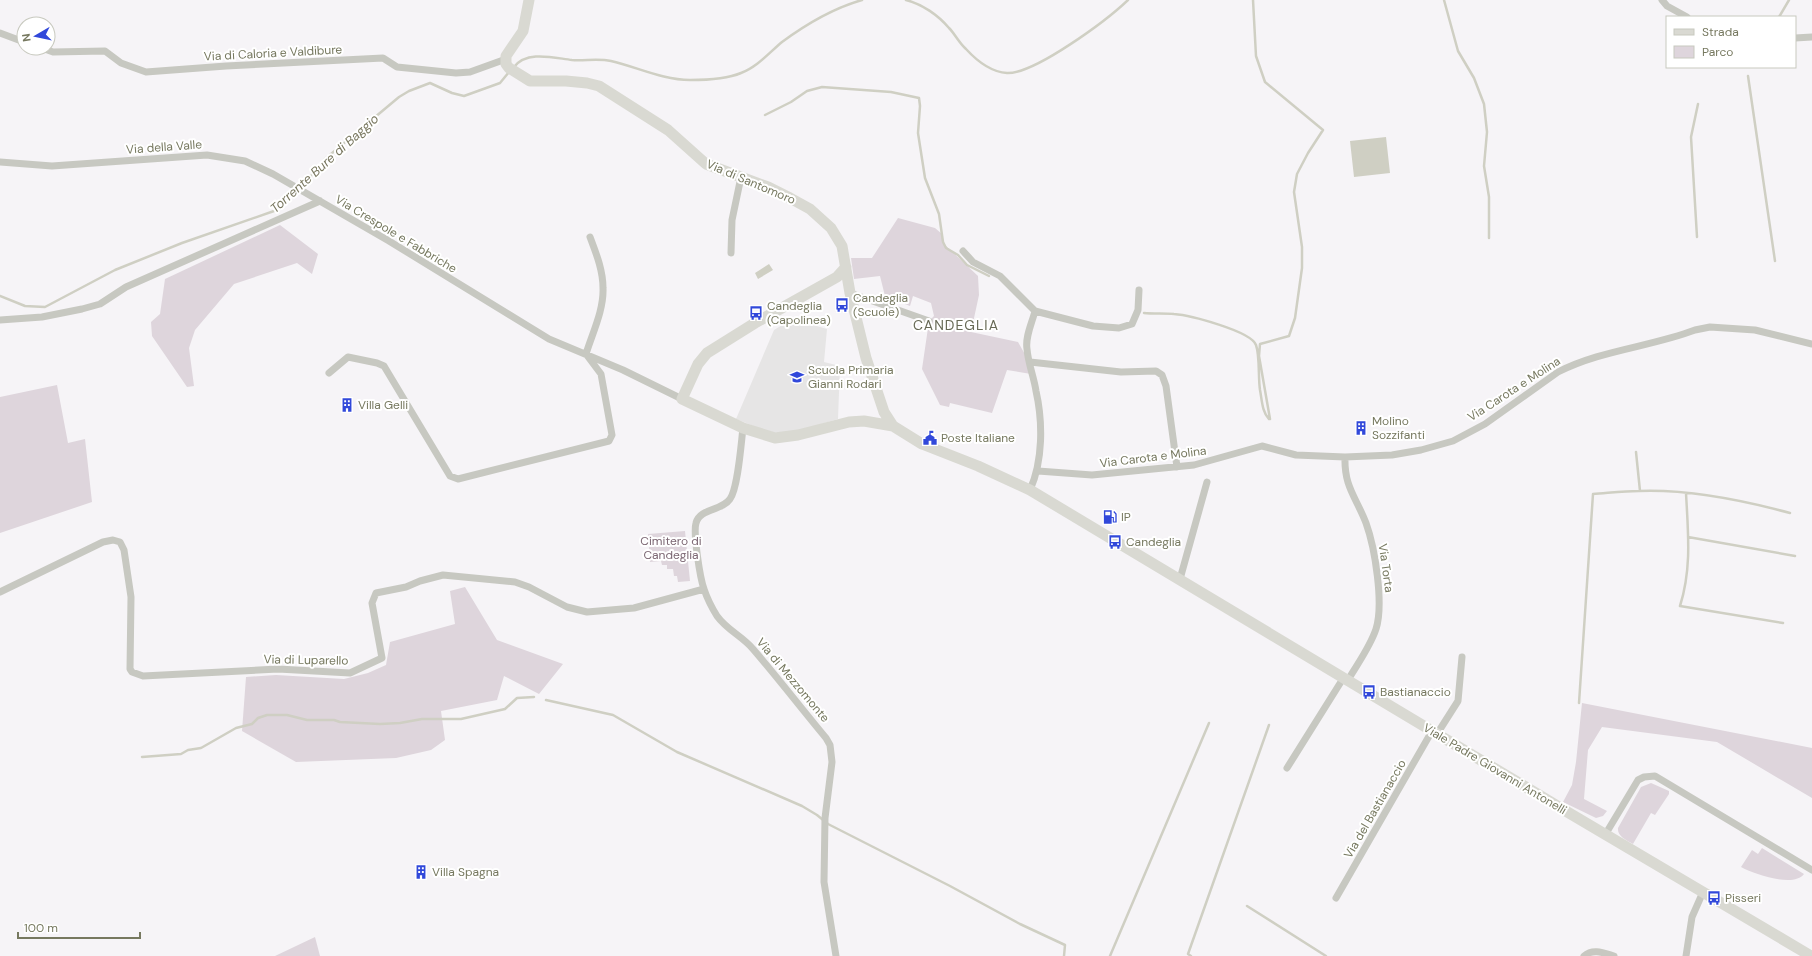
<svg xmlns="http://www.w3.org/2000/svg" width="1812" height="956" viewBox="0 0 1812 956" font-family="'DM Sans',sans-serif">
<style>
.built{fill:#e6e5e5}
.green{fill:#ded5dc}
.water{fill:#cfcfc3}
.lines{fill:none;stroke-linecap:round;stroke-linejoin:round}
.stream{stroke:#cfcfc3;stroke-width:2.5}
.minor{stroke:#c7c8c1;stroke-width:7}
.secondary{stroke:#d9d9d2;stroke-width:11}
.labels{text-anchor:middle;stroke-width:4;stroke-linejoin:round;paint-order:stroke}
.street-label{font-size:12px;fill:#76785f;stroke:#fff}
.poi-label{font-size:12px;fill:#76785f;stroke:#fff;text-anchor:start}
.park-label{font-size:12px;fill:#7b6672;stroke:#fff}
.water-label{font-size:13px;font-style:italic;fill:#78765e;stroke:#fff}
.quarter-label{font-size:14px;letter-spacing:1px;fill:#676955;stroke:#fff}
</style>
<rect width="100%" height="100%" fill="#f6f4f7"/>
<!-- built -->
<path class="built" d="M 792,319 L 827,329 L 824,362 L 840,366 L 838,419 L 794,432 L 778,433 L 766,431 L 736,419 L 774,330 Z"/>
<!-- green -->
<path class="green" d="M 898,218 L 935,228 L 942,234 L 944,244 L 978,276 L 979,295 L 971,332 L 1018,342 L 1027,358 L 1031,374 L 1007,370 L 992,413 L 950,403 L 949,407 L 940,405 L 922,369 L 929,321 L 934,316 L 931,303 L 913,296 L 910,306 L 885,296 L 880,276 L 854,279 L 851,258 L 872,258 Z
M 280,225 L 318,254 L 312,274 L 297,263 L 234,284 L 195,330 L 189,348 L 194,386 L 187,387 L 152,336 L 151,322 L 160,314 L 165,279 Z
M 57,385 L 68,443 L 85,439 L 92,502 L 0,533 L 0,397 Z
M 685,531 L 690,581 L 678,582 L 677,576 L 674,576 L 673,569 L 667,569 L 667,565 L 662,565 L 661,561 L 650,562 L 648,534 Z
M 465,587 L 497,640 L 563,664 L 539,694 L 504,676 L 497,700 L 441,711 L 445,740 L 431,750 L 396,758 L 296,762 L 242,731 L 246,677 L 276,675 L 344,679 L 368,673 L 386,665 L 390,642 L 455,624 L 450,591 Z
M 1582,703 L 1812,748 L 1812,798 L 1717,742 L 1602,727 L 1588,750 L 1584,799 L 1607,811 L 1603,816 L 1596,818 L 1563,802 L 1572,785 L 1576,762 Z
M 1651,783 L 1669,791 L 1669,794 L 1655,815 L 1651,813 L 1633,844 C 1626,840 1617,836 1618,828 L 1641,787 Z
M 1762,848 L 1804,874 C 1794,888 1754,874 1741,867 L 1752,850 L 1758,854 Z
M 315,937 L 320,956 L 275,956 Z"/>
<!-- water -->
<path class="water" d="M 1386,137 L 1390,173 L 1354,177 L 1350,141 Z
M 769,264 L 773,270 L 758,279 L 755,273 Z"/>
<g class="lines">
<!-- stream -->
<path class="stream" d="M 906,0 C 922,4 938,15 949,28 C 955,34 959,43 966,49 C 977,61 990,72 1007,73 C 1035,74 1107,20 1128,0
M 1253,0 L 1256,56 L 1265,82 L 1323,130 L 1308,153 L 1297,174 L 1294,192 L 1302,247 L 1302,268 L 1295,318 L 1289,336 L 1260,344 L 1259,356 L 1270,419
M 1444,0 L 1458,51 L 1474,78 L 1484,104 L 1487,132 L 1484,166 L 1489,197 L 1489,238
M 1779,17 L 1789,0
M 514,67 C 527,50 554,58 572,60 C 585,61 598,58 611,61 C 637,67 663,80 690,80 C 705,80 727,79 741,73 C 757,67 769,53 782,42 C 805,25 834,8 862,0
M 1748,76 L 1775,261
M 765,115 L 791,102 L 807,91 L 822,87 L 891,92 L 919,98 L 920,106 L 918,133 L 925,178 L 939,214 L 943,242 L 946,248 L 958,255 L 967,265 L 989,276
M 1697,237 L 1691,137 L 1698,104
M 0,296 L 25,306 L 45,307 L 115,270 L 182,243 L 274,211 L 285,202 L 291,193 L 306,182 L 325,159 L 399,97 L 409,91 L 430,83 L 452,93 L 464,96 L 500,83 L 509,72
M 1144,313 C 1154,314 1164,313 1174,314 C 1189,315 1251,331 1256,345 C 1260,356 1258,377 1260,390 C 1262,400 1262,412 1269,419
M 1636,452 L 1640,491
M 1686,493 C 1688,532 1692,568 1680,606 L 1783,623
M 1688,537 L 1795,556
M 546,700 L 613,715 L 677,752 L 802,806 L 817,815 L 828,824 L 950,886 L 1020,924 L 1065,945 L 1064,956
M 1579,703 L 1593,494 C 1608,493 1624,491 1639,491 C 1690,489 1742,500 1790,513
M 142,757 L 181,754 L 188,750 L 201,748 L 236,728 L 252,724 L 258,718 L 267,715 L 287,715 L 307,720 L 334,720 L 340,722 L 380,724 L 400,723 L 422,719 L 461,719 L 505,709 L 517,698 L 534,697
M 1247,906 L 1326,956
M 1110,956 L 1209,723
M 1191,956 L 1188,954 L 1269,725"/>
<!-- minor -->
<path class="minor" d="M 1662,0 L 1667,6 L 1687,17
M 0,33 L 24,42
M 1795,38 L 1812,37
M 42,48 L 53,52 L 105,51 L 121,63 L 146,72 L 226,66 L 383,58 L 397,67 L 456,73 L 470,72 L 506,59
M 0,162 L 52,166 L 207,155 L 245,161 L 273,174 L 389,241 L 549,339 L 623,370 L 682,399
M 963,251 L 973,262 L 1000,276 L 1035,311 L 1093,326 L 1119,328 L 1132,324 L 1138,310 L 1139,290
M 731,253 L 732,220 L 741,177
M 850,293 L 929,321
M 0,320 L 42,317 L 82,309 L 100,304 L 126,287 L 320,201
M 1030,362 L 1121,372 L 1156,371 L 1162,375 L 1166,386 L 1177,467
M 329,373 L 348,357 L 377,363 L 384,366 L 450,476 L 458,479 L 609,441 L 612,435 L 601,374 L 586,354 C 592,334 604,310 603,288 C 603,270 596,253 590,237
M 743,428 C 741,444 738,488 730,499 C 722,511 700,508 696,523 C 693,533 700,578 704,589 C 707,598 712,608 717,616 C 727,630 742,636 753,649 C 778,678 801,708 826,738 L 830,745 L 832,762 L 825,818 L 824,882 L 836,956
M 1345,457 C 1344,487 1356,497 1366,523 C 1375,548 1384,604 1376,629 C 1370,647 1358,663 1348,680
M 1038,471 L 1092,475 L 1194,465 L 1262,446 L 1296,455 L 1345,457 L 1392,455 L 1421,450 L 1453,441 L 1485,424 L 1558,372 C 1601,350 1650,347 1695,330 L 1710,327 L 1755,330 L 1812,344
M 1030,490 C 1043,461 1043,422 1036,391 C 1034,377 1028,363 1027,349 C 1025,337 1032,323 1035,311
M 1180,579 L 1207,482
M 0,592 L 103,542 L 113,540 L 120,542 L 124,550 L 131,597 L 130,669 L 132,672 L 143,676 L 278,669 L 350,673 L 382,658 L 372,603 L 376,593 L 406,587 L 420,581 L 443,575 L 515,582 L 529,587 L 567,607 L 587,612 L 634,608 L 704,589
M 1437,734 L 1458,701 L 1462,657
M 1287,768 L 1344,677
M 1605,835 L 1638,780 L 1644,777 L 1655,776 L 1812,870
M 1336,898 L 1432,731
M 1584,956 C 1593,948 1604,953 1614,956
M 1686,956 L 1692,917 L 1703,892"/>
<!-- secondary -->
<path class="secondary" d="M 529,0 L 523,31 L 506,56 L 506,64 L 509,68 L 530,81 L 566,81 L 587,83 L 599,86 L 668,130 L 706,164 L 768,187 L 790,198 L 810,209 L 831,228 L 842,246 L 850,293 L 866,358 L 884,412 L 893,426
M 846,267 L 837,277 L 755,323 L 707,353 L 698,364 L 682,399 L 743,428 L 775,438 L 798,435 L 849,422 L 864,421 L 893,426 L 922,444 L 978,466 L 1030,490 L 1564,810 L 1811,956"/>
</g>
<!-- icons -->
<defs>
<symbol id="bus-bare" viewBox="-9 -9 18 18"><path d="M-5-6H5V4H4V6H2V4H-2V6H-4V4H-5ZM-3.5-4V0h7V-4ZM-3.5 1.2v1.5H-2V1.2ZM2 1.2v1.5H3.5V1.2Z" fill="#3148da" stroke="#fff" stroke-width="2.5" paint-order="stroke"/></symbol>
<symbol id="school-bare" viewBox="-9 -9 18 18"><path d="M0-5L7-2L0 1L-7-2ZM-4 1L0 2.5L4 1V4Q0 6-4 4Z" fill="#3148da" stroke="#fff" stroke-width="2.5" paint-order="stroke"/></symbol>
<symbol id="building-bare" viewBox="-9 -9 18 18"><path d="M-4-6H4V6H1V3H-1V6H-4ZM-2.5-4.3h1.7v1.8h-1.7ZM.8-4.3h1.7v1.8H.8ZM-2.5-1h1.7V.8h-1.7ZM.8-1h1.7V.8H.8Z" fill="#3148da" stroke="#fff" stroke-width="2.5" paint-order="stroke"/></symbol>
<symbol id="civic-bare" viewBox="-9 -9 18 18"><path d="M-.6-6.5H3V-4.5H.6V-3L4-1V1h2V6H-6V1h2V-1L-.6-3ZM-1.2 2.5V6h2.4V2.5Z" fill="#3148da" stroke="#fff" stroke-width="2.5" paint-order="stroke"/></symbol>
<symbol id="fuel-bare" viewBox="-9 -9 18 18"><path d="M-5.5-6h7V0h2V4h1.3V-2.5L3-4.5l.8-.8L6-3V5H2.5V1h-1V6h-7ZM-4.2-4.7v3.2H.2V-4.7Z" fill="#3148da" stroke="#fff" stroke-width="2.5" paint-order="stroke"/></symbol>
</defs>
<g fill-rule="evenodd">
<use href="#bus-bare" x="832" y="295" width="20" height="20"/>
<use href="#bus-bare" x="746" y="303" width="20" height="20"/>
<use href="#school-bare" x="787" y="367" width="20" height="20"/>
<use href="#building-bare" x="337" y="395" width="20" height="20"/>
<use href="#building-bare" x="1351" y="418" width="20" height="20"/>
<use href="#civic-bare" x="920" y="428" width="20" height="20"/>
<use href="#fuel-bare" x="1100" y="507" width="20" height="20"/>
<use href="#bus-bare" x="1105" y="532" width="20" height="20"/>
<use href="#bus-bare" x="1359" y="682" width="20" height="20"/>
<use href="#building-bare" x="411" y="862" width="20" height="20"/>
<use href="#bus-bare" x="1704" y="888" width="20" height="20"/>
</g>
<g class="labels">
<!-- street labels -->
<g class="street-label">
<text transform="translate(273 53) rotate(-3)" y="4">Via di Caloria e Valdibure</text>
<text transform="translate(164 147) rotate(-4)" y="4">Via della Valle</text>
<text transform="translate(751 182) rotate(23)" y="4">Via di Santomoro</text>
<text transform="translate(396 234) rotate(31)" y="4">Via Crespole e Fabbriche</text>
<text transform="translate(1514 389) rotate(-33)" y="4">Via Carota e Molina</text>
<text transform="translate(1153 457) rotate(-7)" y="4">Via Carota e Molina</text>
<text transform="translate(1386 568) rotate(82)" y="4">Via Torta</text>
<text transform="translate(306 660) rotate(1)" y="4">Via di Luparello</text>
<text transform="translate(793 680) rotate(50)" y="4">Via di Mezzomonte</text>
<text transform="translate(1495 769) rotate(31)" y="4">Viale Padre Giovanni Antonelli</text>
<text transform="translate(1375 809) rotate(-60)" y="4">Via del Bastianaccio</text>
</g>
<!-- poi labels -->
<g class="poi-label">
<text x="853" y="302">Candeglia<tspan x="853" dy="14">(Scuole)</tspan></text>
<text x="767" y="310">Candeglia<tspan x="767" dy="14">(Capolinea)</tspan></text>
<text x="808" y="374">Scuola Primaria<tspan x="808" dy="14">Gianni Rodari</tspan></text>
<text x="358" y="409">Villa Gelli</text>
<text x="1372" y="425">Molino<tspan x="1372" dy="14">Sozzifanti</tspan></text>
<text x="941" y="442">Poste Italiane</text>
<text x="1121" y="521">IP</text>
<text x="1126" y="546">Candeglia</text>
<text x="1380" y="696">Bastianaccio</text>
<text x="432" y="876">Villa Spagna</text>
<text x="1725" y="902">Pisseri</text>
</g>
<!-- park labels -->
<g class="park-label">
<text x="671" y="545">Cimitero di<tspan x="671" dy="14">Candeglia</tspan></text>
</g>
<!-- water labels -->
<g class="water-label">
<text transform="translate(324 163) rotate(-42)" y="5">Torrente Bure di Baggio</text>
</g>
<!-- quarter labels -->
<g class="quarter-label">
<text x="956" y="330">CANDEGLIA</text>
</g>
</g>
<!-- legend -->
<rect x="1666" y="16" width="130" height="52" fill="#ffffff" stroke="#c8c9bf"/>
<rect x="1674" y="29" width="20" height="6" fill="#d9d9d2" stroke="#c8c9bf"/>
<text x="1702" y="36" font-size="12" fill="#76785f">Strada</text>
<rect x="1674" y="46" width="20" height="12" fill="#ded5dc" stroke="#c8c9bf"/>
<text x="1702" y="56" font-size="12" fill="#76785f">Parco</text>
<!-- north arrow -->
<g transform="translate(36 36) rotate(261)"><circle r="19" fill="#ffffff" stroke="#c8c9bf"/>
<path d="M0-3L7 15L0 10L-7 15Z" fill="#3148da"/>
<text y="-6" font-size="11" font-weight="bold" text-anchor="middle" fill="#76785f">N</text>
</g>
<!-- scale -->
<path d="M18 932v6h122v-6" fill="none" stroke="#76785f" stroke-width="2"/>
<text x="24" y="932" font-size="12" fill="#76785f" stroke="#ffffff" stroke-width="3" paint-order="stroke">100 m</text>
</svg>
